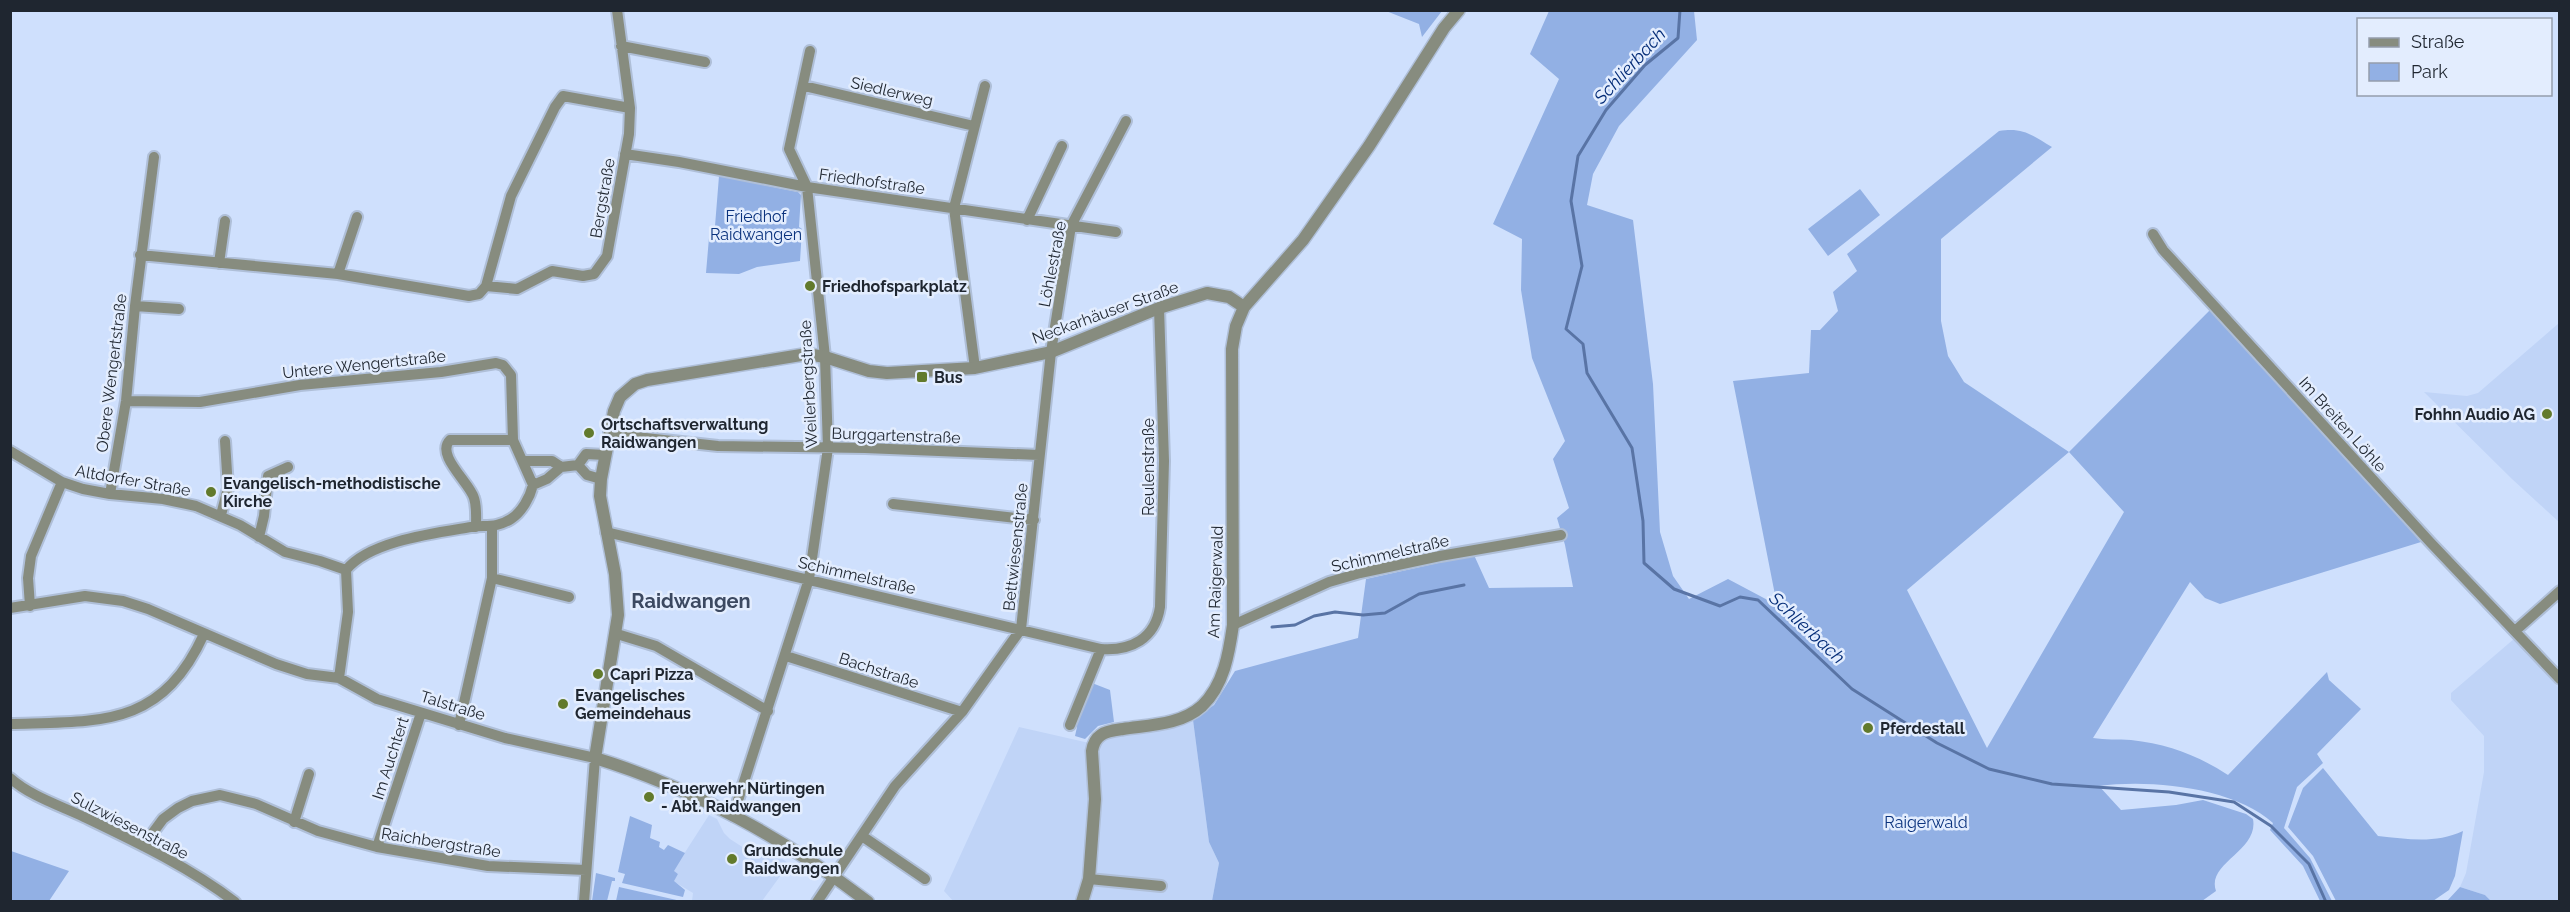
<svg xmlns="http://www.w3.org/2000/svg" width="2570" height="912" viewBox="0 0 2570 912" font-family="Raleway,sans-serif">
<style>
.built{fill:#c0d4f7}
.green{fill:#92b0e4;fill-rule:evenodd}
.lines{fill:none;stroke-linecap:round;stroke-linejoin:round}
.stream{stroke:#5974a5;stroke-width:3}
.minor-casing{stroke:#afbfd8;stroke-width:14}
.tertiary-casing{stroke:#afbfd8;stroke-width:15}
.minor{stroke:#878c7f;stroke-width:10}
.tertiary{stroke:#878c7f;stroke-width:12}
.poi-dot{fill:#627a2c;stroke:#e3edfe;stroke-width:2}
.labels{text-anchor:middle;stroke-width:5;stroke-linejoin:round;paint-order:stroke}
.street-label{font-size:16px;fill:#1f2630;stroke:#e3edfe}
.park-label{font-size:16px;fill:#0a327d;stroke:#e3edfe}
.poi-label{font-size:16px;font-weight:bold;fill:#1f2630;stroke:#e3edfe;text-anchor:start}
.water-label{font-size:18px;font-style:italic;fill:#052d78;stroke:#e3edfe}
.quarter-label{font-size:20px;font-weight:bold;fill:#3c4961;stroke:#e3edfe}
</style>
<rect width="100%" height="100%" fill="#cfe0fd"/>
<!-- built -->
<path class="built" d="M 2559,323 L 2559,522 L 2512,479 L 2424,392 L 2467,396 L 2478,393 Z
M 2515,638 L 2559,688 L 2559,901 L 2491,901 L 2485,895 L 2460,887 L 2466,873 L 2484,772 L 2484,736 L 2451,700 L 2451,693 Z
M 1193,720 L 1209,842 L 1219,863 L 1212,901 L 954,902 L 944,891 L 1019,727 L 1098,745 L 1109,736 L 1178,726 Z
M 709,815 L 717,819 L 724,833 L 730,839 L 744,848 L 758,853 L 776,854 L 789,864 L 762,901 L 692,901 L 693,893 L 673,881 L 678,874 L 673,871 Z"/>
<!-- green -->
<path class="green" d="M 1386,11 L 1442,11 L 1422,37 L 1419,24 Z
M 1549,11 L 1694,11 L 1697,40 L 1619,126 L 1593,174 L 1587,205 L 1633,220 L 1653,384 L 1660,532 L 1673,576 L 1689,599 L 1728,579 L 1777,605 L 1733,381 L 1809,373 L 1811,330 L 1820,330 L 1838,311 L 1833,292 L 1857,271 L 1847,254 L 1999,131 C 2023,127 2032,135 2052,147 L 1941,239 L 1941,321 L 1948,356 L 1964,382 L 2069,452 L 2212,308 L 2421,542 L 2220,604 L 2205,598 L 2190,582 L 2093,738 C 2105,740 2118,739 2131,740 C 2168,744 2197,755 2228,775 L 2327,672 L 2329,680 L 2361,709 L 2317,754 L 2323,763 L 2297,787 L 2284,828 L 2310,858 L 2332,901 L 2320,901 L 2303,866 L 2270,830 L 2273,823 C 2234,787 2149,779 2099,786 L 2121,810 L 2176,805 L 2203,800 L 2246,814 L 2253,819 C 2259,851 2206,863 2216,891 L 2202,901 L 1212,901 L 1219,863 L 1209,842 L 1193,720 L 1214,705 L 1235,671 L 1358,638 L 1366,579 L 1474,555 L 1489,588 L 1573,587 L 1565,545 L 1557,518 L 1569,508 L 1553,459 L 1565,441 L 1532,358 L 1521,290 L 1522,239 L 1493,224 L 1559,79 L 1530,54 ZM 2069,452 L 2124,512 L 1987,748 L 1907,590 Z
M 719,176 L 798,192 L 801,195 L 799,227 L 802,229 L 800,261 L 757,267 L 739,274 L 706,273 L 710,226 L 715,226 Z
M 1860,189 L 1880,215 L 1828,256 L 1808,229 Z
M 1092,683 L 1110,690 L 1114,722 L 1098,726 L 1085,739 L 1075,736 L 1077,727 L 1075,724 Z
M 2323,768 L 2378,836 C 2408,839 2435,844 2463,831 L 2455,876 L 2449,890 L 2433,901 L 2336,901 L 2313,856 L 2288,827 L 2303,788 Z
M 630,816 L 652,825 L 650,838 L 660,842 L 659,847 L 664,850 L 668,845 L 685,853 L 674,871 L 678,874 L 674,881 L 685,890 L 683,897 L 622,883 L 625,874 L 618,872 Z
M 11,851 L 69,871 L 49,901 L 11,901 Z
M 596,873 L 615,878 L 615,881 L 612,881 L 607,901 L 592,901 Z
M 619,887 L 681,901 L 616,901 Z
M 2460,887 L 2485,895 L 2491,901 L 2447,901 Z"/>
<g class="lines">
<!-- stream -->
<path class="stream" d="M 1680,10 L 1678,38 L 1645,65 L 1606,110 L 1578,156 L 1571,201 L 1582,266 L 1566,329 L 1583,344 L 1587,373 L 1632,448 L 1643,521 L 1644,563 L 1674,589 L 1720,606 L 1740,597 L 1758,600 L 1852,689 L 1937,743 L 1989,769 L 2052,784 L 2169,792 L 2234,802 L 2271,826 L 2309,864 L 2326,902
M 1272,627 L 1295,625 L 1314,616 L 1335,612 L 1363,615 L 1385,613 L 1419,594 L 1464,585"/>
<defs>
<path id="minor" d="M 621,46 L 705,62
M 804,86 L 974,126
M 625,154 L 679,162 L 807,187 L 1116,232
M 1027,220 L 1062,146
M 2153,234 L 2163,250 L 2430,542 L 2560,679
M 140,255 L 338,274 L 469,296 L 479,294 L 486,286 L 511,196 L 555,107 L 563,96 L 630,108
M 219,263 L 225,221
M 338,274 L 357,217
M 486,286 L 517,289 L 552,271 L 583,276 L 594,274 L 607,256 L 629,134 L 630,108 L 617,10
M 135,306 L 179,309
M 975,368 L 954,208 L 985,86
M 126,401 L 200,402 L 300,385 L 441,372 L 496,363 L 503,365 L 511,375 L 513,440 L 533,485
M 609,434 L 718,446 L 865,448 L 1039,455
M 10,451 L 62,482 L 83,489 L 110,494 L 163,499 L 196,506 L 240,525 L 285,552 L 320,561 L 346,570
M 524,461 L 552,461 L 561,467
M 578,465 L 586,454 L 605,455
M 110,494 L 126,401 L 135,306 L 154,157
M 893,504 L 1034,520
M 221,515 L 228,488 L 225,441
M 476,527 C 476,517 477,507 474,498 C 470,483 435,455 450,440 L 513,440
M 606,532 L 1101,649 C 1131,651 1155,639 1160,607 L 1164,461 L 1159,308
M 259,537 L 264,516 L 268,476 L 288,467
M 492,578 L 569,597
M 30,606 L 28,578 L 31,556 L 62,482
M 10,608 L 85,596 L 123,601 L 148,609 L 276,664 L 307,674 L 339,678 L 377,699 L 505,738 L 595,758 L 584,902
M 1233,625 L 1329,582 L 1360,573 L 1440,556 L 1561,535
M 2515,631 L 2560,591
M 617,634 L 656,646 L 768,711
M 786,656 L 962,712
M 339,678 L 348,612 L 346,570 C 369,541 435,533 471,527 C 486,525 497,528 511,519 C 522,512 530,497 533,485 L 547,479 L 561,467 L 578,465 L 587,475 L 601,479
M 10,724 C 101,721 161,728 204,634
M 459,725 L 492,578 L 492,528
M 1070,725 L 1101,649
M 10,778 C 30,796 61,806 84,817 C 136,842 189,867 235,902
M 733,816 L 809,579 L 828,448 L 825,357 L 807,187 L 789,149 L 810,51
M 294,822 L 309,774
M 862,836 L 925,879
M 143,846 L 163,819 L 178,808 L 192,801 L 220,795 L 256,804 L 318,831 L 377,847 L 488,866 L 586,870
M 377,847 L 421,713
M 1089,879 L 1161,886
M 817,902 L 895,786 L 962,712 L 1021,629 L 1051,352 L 1071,226 L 1126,121"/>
<path id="tertiary" d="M 868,902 C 787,840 693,788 595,758 L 618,615 L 615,574 L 600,496 L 601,479 L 614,411 L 620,397 L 635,384 L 647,380 L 807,354 L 825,357 L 869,371 L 887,373 L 975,368 L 1051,352 L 1159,308 L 1207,293 L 1229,297 L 1244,307
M 1082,902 L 1089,879 L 1095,799 L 1092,751 C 1093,745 1095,739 1101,735 C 1106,731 1116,730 1123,729 C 1149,725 1181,725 1202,706 C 1224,685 1229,653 1233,625 L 1232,349 L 1236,326 L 1244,307 L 1303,240 L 1369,146 L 1444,28 L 1459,10"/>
</defs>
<!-- minor casing -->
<use href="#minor" class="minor-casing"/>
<!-- tertiary casing -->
<use href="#tertiary" class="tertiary-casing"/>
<!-- minor -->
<use href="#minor" class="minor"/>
<!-- tertiary -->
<use href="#tertiary" class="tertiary"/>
</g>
<!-- markers -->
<g class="poi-dot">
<circle cx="810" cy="286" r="6"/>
<rect x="916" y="371" width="12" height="12" rx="3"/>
<circle cx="2547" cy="414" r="6"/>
<circle cx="589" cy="433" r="6"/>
<circle cx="211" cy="492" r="6"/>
<circle cx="598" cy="674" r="6"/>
<circle cx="563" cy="704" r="6"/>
<circle cx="1868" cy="728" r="6"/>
<circle cx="649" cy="797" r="6"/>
<circle cx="732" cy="859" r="6"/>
</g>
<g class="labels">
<!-- street labels -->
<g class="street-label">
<text transform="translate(892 91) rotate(13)" y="6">Siedlerweg</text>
<text transform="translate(872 181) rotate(8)" y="6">Friedhofstraße</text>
<text transform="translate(602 198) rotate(-80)" y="6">Bergstraße</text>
<text transform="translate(1052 264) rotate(-79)" y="6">Löhlestraße</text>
<text transform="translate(1105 312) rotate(-20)" y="6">Neckarhäuser Straße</text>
<text transform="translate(364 364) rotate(-6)" y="6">Untere Wengertstraße</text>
<text transform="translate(111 373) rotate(-83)" y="6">Obere Wengertstraße</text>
<text transform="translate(808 384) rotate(-93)" y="6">Weilerbergstraße</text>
<text transform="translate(2343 424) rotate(48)" y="6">Im Breiten Löhle</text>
<text transform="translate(896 435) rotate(2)" y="6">Burggartenstraße</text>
<text transform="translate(1148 467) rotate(-90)" y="6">Reulenstraße</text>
<text transform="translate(133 480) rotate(10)" y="6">Altdorfer Straße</text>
<text transform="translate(1015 547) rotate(-84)" y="6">Bettwiesenstraße</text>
<text transform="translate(1390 553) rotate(-13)" y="6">Schimmelstraße</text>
<text transform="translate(857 575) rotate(13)" y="6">Schimmelstraße</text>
<text transform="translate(1215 582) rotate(-88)" y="6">Am Raigerwald</text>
<text transform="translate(879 670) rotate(18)" y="6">Bachstraße</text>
<text transform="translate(453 705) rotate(17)" y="6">Talstraße</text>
<text transform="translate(390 758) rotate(-72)" y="6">Im Auchtert</text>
<text transform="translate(130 825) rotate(27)" y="6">Sulzwiesenstraße</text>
<text transform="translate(441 842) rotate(9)" y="6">Raichbergstraße</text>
</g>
<!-- park labels -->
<g class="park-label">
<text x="756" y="222">Friedhof<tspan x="756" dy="18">Raidwangen</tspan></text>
<text x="1926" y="828">Raigerwald</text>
</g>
<!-- poi labels -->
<g class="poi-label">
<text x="822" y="292">Friedhofsparkplatz</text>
<text x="934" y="383">Bus</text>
<text x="2535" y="420" text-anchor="end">Fohhn Audio AG</text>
<text x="601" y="430">Ortschaftsverwaltung<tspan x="601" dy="18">Raidwangen</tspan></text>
<text x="223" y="489">Evangelisch-methodistische<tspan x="223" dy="18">Kirche</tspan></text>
<text x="610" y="680">Capri Pizza</text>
<text x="575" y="701">Evangelisches<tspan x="575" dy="18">Gemeindehaus</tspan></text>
<text x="1880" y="734">Pferdestall</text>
<text x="661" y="794">Feuerwehr Nürtingen<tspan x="661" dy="18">- Abt. Raidwangen</tspan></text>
<text x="744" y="856">Grundschule<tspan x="744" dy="18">Raidwangen</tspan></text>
</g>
<!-- water labels -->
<g class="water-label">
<text transform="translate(1630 66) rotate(-47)" y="6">Schlierbach</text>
<text transform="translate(1807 628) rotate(43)" y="6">Schlierbach</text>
</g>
<!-- quarter labels -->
<g class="quarter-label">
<text x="691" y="608">Raidwangen</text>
</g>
</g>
<!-- border -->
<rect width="2570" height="912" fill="none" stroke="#1f2630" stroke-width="24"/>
<!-- legend -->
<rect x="2357" y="18" width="195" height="78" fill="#e3edfe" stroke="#959dac" stroke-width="1.5"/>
<rect x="2369" y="38" width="30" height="9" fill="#878c7f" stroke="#959dac" stroke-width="1.5"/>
<text x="2411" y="48" font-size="18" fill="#1f2630">Straße</text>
<rect x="2369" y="63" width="30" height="18" fill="#92b0e4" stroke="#959dac" stroke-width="1.5"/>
<text x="2411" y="78" font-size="18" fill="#1f2630">Park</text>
</svg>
